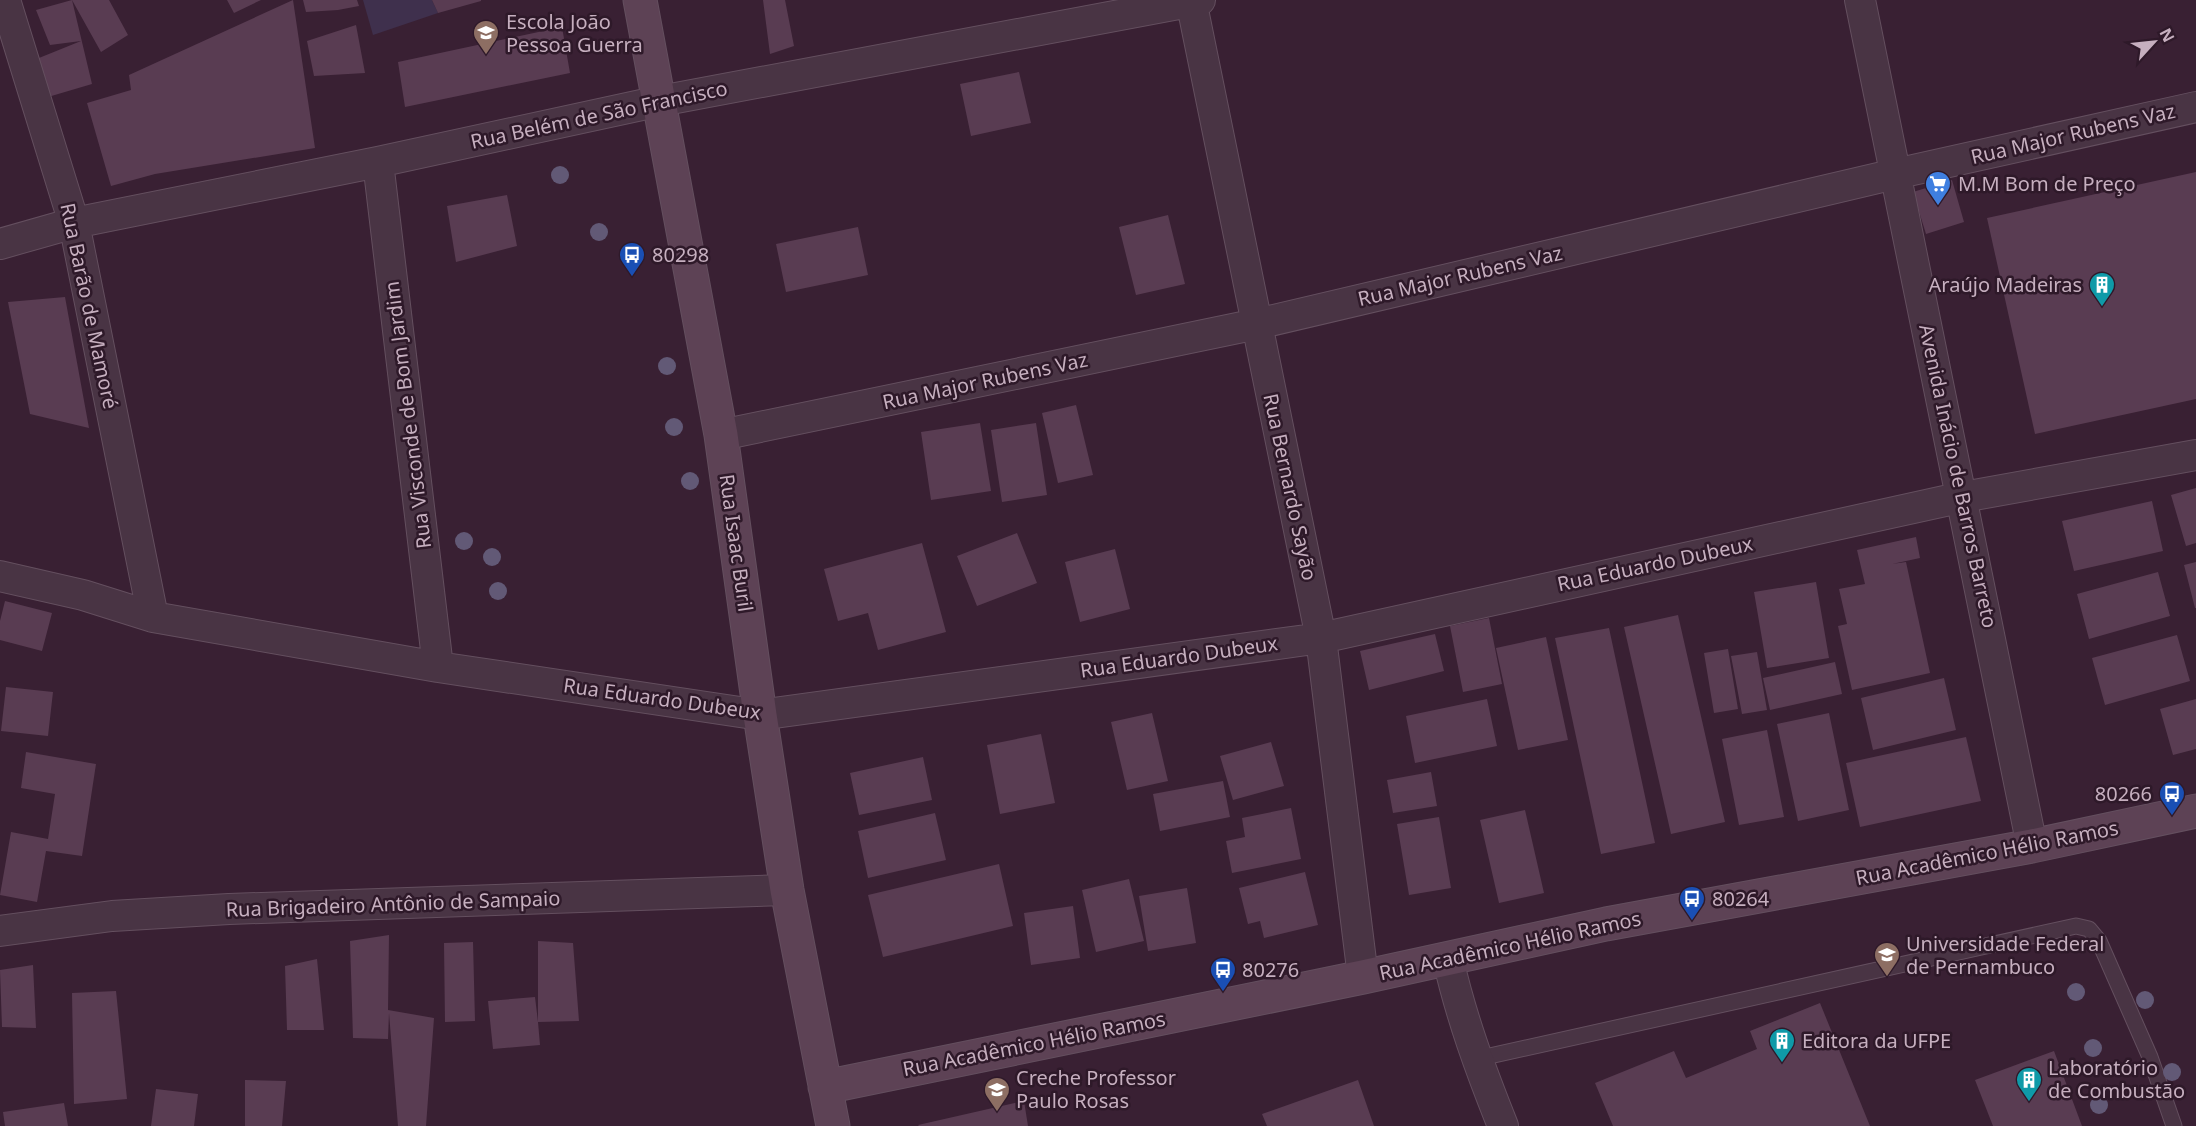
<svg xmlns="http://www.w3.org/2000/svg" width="2196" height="1126" viewBox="0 0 2196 1126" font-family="'Noto Sans',sans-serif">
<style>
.green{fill:#3f304d}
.building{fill:#593c52}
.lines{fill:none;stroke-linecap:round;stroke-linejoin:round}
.lane-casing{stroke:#644f5f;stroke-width:17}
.street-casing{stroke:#644f5f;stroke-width:32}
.secondary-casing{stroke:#644f5f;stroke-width:35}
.lane{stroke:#493444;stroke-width:15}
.street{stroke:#493444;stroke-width:30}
.secondary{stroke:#5d4255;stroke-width:33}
.tree{fill:#625976}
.labels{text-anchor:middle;stroke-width:5;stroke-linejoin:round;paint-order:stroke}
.poi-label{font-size:20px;fill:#c6afbf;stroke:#2e1929;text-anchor:start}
.street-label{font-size:20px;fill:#c6afbf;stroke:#2e1929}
</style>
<rect width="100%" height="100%" fill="#392033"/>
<!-- green -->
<path class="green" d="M 363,0 L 432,0 L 438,13 L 373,35 Z"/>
<!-- building -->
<path class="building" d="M 72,0 L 109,0 L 128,35 L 101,52 Z
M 72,0 L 92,84 L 48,97 L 34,60 L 81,41 L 50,45 L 36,10 Z
M 227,0 L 261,0 L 234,13 Z
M 293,0 L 315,148 L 155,174 L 111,186 L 87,103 L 131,90 L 129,75 Z
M 303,0 L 357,0 L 359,6 L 338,10 L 306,12 Z
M 432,0 L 481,0 L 481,1 L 438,13 Z
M 763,0 L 785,0 L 794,46 L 770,54 Z
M 356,25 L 365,73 L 314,76 L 307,41 Z
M 562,27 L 570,73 L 405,107 L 398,62 Z
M 1019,72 L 1031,123 L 971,136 L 960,84 Z
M 2196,172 L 2196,399 L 2035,434 L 1987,218 Z
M 1952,180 L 1964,222 L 1926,234 L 1913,192 Z
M 507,195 L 517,246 L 456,262 L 447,206 Z
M 1168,215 L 1185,284 L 1136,295 L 1119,227 Z
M 858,227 L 868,275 L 786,292 L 776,244 Z
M 65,297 L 89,428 L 30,414 L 8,302 Z
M 1076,405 L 1093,475 L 1058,483 L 1042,413 Z
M 980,423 L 991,491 L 931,500 L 921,432 Z
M 1036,423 L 1047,495 L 1002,502 L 991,430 Z
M 2196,488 L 2196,543 L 2186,546 L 2171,495 Z
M 2152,501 L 2163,551 L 2074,571 L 2062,521 Z
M 1017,533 L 1037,583 L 977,606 L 957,556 Z
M 1916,537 L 1920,558 L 1892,564 L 1906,562 L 1930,673 L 1852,690 L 1838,626 L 1847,624 L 1839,589 L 1865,584 L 1857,550 Z
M 922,543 L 946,632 L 878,650 L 868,613 L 838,621 L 824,569 Z
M 1115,549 L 1130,609 L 1080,622 L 1065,562 Z
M 2196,562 L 2196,608 L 2195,608 L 2184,565 Z
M 2158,572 L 2170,616 L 2089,639 L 2077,594 Z
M 1816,582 L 1829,658 L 1767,668 L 1754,592 Z
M 5,601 L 52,613 L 42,651 L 0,640 L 0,621 Z
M 1678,615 L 1725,822 L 1671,834 L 1624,627 Z
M 1489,618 L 1502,684 L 1463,692 L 1450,626 Z
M 1609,628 L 1655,843 L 1601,854 L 1555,638 Z
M 1435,634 L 1444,671 L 1369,690 L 1360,651 Z
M 2177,635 L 2190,681 L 2105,705 L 2092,658 Z
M 1546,637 L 1568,740 L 1518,750 L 1496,648 Z
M 1728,649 L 1738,709 L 1714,713 L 1704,653 Z
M 1757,652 L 1767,710 L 1742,714 L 1731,656 Z
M 1835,662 L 1842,694 L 1770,710 L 1763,678 Z
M 1944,678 L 1956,730 L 1873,750 L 1861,698 Z
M 6,687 L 53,692 L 48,736 L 1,731 Z
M 1487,699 L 1497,746 L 1415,763 L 1406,716 Z
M 2196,699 L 2196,749 L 2173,755 L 2160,709 Z
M 1152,713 L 1168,781 L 1127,790 L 1111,722 Z
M 1829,713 L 1849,810 L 1798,821 L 1777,724 Z
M 1767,730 L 1784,817 L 1739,825 L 1722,739 Z
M 1041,734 L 1055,803 L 1000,814 L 987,745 Z
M 1966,737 L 1981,801 L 1860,827 L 1846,763 Z
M 1271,742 L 1284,786 L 1233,800 L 1220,756 Z
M 26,752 L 96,764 L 82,856 L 46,851 L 37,902 L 0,895 L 11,832 L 48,839 L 55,794 L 21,788 Z
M 923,757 L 932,800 L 859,815 L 850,773 Z
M 1431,772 L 1437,806 L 1393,813 L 1387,780 Z
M 1223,781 L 1230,817 L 1160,831 L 1153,794 Z
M 1291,808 L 1301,859 L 1232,873 L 1226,841 L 1245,837 L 1242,818 Z
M 1525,810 L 1544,893 L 1499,903 L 1480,820 Z
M 935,813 L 946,860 L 868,878 L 858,831 Z
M 1439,817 L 1451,888 L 1409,895 L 1397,824 Z
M 999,864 L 1013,926 L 883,957 L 868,895 Z
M 1305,872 L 1318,925 L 1264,938 L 1260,921 L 1248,924 L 1239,888 Z
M 1129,879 L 1144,941 L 1096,952 L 1082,890 Z
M 1187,888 L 1196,943 L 1148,951 L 1139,896 Z
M 1073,906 L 1080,958 L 1031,965 L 1024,913 Z
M 389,935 L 388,1010 L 434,1018 L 426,1126 L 398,1126 L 389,1013 L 388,1039 L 353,1038 L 350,941 Z
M 538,941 L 573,943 L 579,1021 L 538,1022 L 540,1045 L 493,1049 L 488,1001 L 535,997 L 538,1022 Z
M 473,942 L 475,1021 L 445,1022 L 444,943 Z
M 317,959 L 324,1030 L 287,1030 L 285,966 Z
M 33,965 L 36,1028 L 2,1027 L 0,970 Z
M 116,991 L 127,1099 L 74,1104 L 72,993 Z
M 1820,1003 L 1870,1126 L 1613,1126 L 1595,1083 L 1674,1051 L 1686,1078 L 1757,1049 L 1750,1031 Z
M 2054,1051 L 2082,1126 L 1993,1126 L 1975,1080 Z
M 245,1080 L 286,1081 L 282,1126 L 245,1126 Z
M 1358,1080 L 1374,1126 L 1267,1126 L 1262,1114 Z
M 156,1089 L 198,1094 L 194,1126 L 151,1126 Z
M 1024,1101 L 1028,1126 L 919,1126 L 918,1125 Z
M 64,1103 L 68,1126 L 5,1126 L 3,1112 Z"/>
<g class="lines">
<defs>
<path id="lane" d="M 1476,1059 L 2076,926 L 2089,929 L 2099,941 L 2150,1057 L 2174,1126"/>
<path id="street" d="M 5,0 L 74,223 L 153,617
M 1191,0 L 1321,638 L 1363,977
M 1860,0 L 2032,846
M 378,162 L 438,667
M 0,244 L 74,223 L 378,162 L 660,101 L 1200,0
M 721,435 L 1257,324 L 1895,174 L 2196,107
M 0,576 L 83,595 L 153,617 L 438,667 L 760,715 L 1321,638 L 1963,497 L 2196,455
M 0,931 L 112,916 L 229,909 L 787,890
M 1448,959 C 1461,1017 1481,1071 1503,1126"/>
<path id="secondary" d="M 640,0 L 721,435 L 760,715 L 787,890 L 833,1126
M 825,1087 L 1363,977 L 1606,924 L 2032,846 L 2196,811"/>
</defs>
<!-- lane casing -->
<use href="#lane" class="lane-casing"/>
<!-- street casing -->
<use href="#street" class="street-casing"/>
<!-- secondary casing -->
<use href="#secondary" class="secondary-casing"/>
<!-- lane -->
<use href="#lane" class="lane"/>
<!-- street -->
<use href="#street" class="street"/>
<!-- secondary -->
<use href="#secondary" class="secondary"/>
</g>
<!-- trees -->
<g class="tree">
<circle cx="560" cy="175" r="9"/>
<circle cx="599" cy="232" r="9"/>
<circle cx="667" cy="366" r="9"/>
<circle cx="674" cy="427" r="9"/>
<circle cx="690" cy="481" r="9"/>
<circle cx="464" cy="541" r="9"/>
<circle cx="492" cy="557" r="9"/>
<circle cx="498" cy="591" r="9"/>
<circle cx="2076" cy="992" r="9"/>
<circle cx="2145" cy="1000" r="9"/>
<circle cx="2093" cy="1048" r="9"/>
<circle cx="2172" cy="1072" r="9"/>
<circle cx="2099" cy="1105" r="9"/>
</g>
<!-- icons -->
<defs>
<symbol id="school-pin" viewBox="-11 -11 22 30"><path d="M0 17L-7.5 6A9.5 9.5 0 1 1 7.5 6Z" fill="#8d6e63" stroke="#2e1929"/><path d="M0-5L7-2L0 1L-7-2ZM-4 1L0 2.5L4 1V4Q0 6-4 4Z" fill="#fff"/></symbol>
<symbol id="supermarket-pin" viewBox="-11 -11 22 30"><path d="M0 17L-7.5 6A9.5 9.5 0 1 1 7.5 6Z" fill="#3f7fe0" stroke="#2e1929"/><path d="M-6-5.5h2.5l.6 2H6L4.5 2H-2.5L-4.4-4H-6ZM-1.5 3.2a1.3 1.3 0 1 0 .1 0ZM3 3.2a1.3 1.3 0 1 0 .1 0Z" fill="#fff"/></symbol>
<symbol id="bus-pin" viewBox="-11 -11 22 30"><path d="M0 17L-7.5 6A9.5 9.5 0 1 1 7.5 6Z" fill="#1a4fb4" stroke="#2e1929"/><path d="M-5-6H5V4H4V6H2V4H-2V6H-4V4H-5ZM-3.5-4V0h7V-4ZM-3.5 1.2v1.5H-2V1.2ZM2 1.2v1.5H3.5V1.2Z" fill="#fff"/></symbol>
<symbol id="building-pin" viewBox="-11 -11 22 30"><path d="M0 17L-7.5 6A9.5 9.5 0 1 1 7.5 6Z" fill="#0f9aa8" stroke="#2e1929"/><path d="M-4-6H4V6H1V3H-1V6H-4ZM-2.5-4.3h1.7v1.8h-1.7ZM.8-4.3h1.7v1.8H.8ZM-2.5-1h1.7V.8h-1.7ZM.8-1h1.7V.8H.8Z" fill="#fff"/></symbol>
<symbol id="university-pin" viewBox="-11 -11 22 30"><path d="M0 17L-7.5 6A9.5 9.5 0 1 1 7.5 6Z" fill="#8d6e63" stroke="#2e1929"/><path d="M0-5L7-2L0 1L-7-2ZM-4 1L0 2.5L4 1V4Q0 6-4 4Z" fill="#fff"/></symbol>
</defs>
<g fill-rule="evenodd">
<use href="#school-pin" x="471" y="18" width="30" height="40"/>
<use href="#supermarket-pin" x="1923" y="169" width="30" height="40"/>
<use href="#bus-pin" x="617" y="240" width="30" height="40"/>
<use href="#building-pin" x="2087" y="270" width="30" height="40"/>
<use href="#bus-pin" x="2157" y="779" width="30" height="40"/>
<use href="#bus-pin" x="1677" y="884" width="30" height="40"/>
<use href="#university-pin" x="1872" y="940" width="30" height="40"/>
<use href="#bus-pin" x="1208" y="955" width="30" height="40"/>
<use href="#building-pin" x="1767" y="1026" width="30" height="40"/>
<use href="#building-pin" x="2014" y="1065" width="30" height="40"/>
<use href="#school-pin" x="982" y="1075" width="30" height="40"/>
</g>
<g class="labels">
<!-- poi labels -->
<g class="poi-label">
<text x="506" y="29">Escola João<tspan x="506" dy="23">Pessoa Guerra</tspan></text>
<text x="1958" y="191">M.M Bom de Preço</text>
<text x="652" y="262">80298</text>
<text x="2082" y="292" text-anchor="end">Araújo Madeiras</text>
<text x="2152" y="801" text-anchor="end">80266</text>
<text x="1712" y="906">80264</text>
<text x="1906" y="951">Universidade Federal<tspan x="1906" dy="23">de Pernambuco</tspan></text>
<text x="1242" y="977">80276</text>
<text x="1802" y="1048">Editora da UFPE</text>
<text x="2048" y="1075">Laboratório<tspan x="2048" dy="23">de Combustão</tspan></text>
<text x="1016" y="1085">Creche Professor<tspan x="1016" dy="23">Paulo Rosas</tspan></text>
</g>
<!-- street labels -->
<g class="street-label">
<text transform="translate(599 115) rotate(-12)" y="7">Rua Belém de São Francisco</text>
<text transform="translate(2073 134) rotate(-13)" y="7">Rua Major Rubens Vaz</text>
<text transform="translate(1460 276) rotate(-13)" y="7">Rua Major Rubens Vaz</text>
<text transform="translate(89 306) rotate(78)" y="7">Rua Barão de Mamoré</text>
<text transform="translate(985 381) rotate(-12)" y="7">Rua Major Rubens Vaz</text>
<text transform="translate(408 415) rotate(-97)" y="7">Rua Visconde de Bom Jardim</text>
<text transform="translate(1958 476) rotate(78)" y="7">Avenida Inácio de Barros Barreto</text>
<text transform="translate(1290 487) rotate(78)" y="7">Rua Bernardo Sayão</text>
<text transform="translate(736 543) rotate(82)" y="7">Rua Isaac Buril</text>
<text transform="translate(1655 564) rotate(-12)" y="7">Rua Eduardo Dubeux</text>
<text transform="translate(1179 657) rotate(-8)" y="7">Rua Eduardo Dubeux</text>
<text transform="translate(662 699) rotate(8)" y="7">Rua Eduardo Dubeux</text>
<text transform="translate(1987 853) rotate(-11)" y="7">Rua Acadêmico Hélio Ramos</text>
<text transform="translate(393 904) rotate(-2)" y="7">Rua Brigadeiro Antônio de Sampaio</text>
<text transform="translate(1510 946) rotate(-12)" y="7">Rua Acadêmico Hélio Ramos</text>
<text transform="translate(1034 1044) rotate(-11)" y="7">Rua Acadêmico Hélio Ramos</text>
</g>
</g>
<!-- north arrow -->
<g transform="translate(2154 42) rotate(63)" stroke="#2e1929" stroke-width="4.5" paint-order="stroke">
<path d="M0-4.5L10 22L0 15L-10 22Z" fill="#c6afbf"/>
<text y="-9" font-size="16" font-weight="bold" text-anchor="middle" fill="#c6afbf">N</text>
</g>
</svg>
